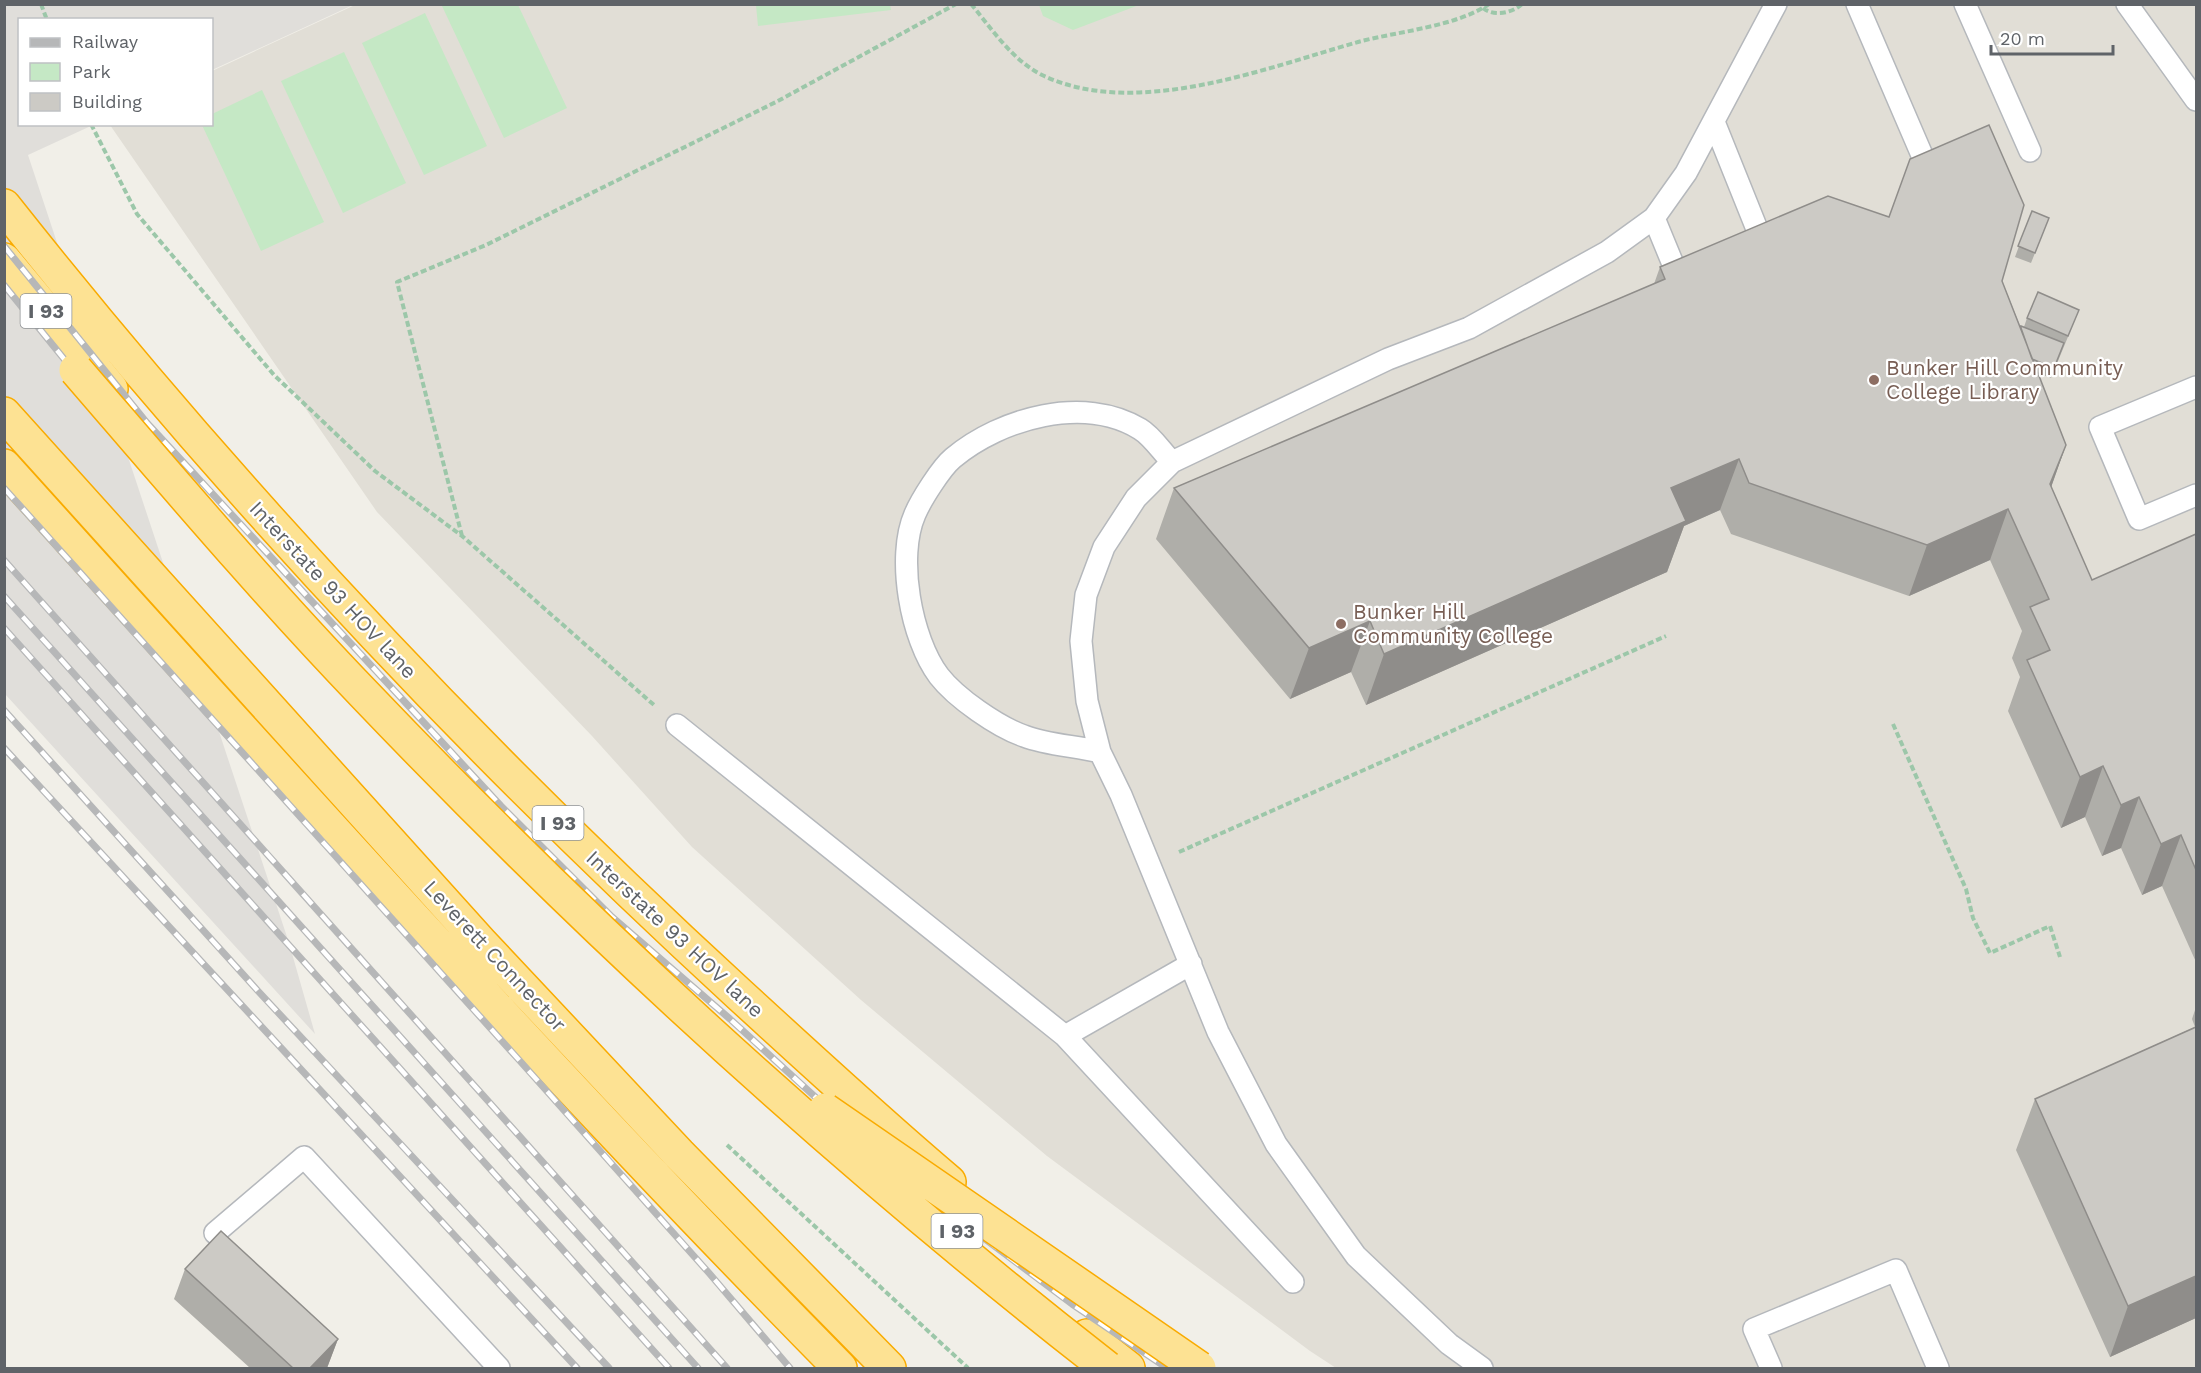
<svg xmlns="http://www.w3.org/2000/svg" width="2201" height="1373" viewBox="0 0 2201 1373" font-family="'Work Sans',sans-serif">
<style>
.industrial{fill:#e0deda}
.education{fill:#e1ded6}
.green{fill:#c5e8c5}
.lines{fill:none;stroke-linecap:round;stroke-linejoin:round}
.service-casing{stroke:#b5b8bc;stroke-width:24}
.motorway-casing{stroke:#f9ab00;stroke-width:36}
.path{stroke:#9cc7a9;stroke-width:4;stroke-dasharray:6 3;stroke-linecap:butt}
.service{stroke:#fff;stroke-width:21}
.motorway{stroke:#fde293;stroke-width:33}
.rail-casing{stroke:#b6b7b8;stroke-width:7}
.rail{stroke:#fff;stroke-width:4.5;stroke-dasharray:14;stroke-linecap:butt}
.motorway-bridge-casing{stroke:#f9ab00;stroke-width:36;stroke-linecap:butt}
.motorway-bridge{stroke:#fde293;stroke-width:33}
.wall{fill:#afaea9}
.shaded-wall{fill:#8f8d8a}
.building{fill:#cccac5;stroke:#8f8d8a;stroke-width:1.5}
.education-dot{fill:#8d6e63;stroke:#fff;stroke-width:2}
.labels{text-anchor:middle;stroke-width:4.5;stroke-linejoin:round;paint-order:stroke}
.shield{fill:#fff;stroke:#8f9295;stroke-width:1.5}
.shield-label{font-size:20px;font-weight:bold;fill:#5f6368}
.education-label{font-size:21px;fill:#785e54;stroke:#fff;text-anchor:start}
.street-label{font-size:21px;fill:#5f6368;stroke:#fff}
</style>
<rect width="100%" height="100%" fill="#f1efe8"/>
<!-- industrial -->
<path class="industrial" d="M 5,5 L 353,5 L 212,70 L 212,20 L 20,20 L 20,124 L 93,125 L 28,155 L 289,943 L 315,1034 L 5,694 Z"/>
<!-- education -->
<path class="education" d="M 355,5 L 2196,5 L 2196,1368 L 1336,1368 L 1310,1351 L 1047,1156 L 861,1000 L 692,847 L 592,736 L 377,512 L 110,125 L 212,124 L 212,71 Z"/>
<!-- green -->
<path class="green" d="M 890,4 L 891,10 L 758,26 L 756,5 Z
M 445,5 L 518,5 L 567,108 L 504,138 L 442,6 Z
M 1039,5 L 1039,4 L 1139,5 L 1073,30 L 1043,16 Z
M 425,13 L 487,146 L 424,175 L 362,43 Z
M 344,52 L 406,183 L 343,213 L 281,81 Z
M 262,90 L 324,222 L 261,251 L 202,125 L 212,124 L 212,114 Z"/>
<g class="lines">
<defs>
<path id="service" d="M 1857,4 L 1931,176
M 1965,4 L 2030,151
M 2127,4 L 2196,100
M 1714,122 L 1765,249
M 1682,286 L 1654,218 L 1686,173 L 1776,4
M 2196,387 L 2100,427 L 2139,519 L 2196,495
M 677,725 L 1065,1036 L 1191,964
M 1100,752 C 1076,746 1047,745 1024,736 C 998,727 956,698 939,676 C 911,639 896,557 915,514 C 921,500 941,468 953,458 C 1001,418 1084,395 1140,429 C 1152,436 1162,452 1172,462
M 1065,1036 L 1293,1282
M 215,1233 L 304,1157 L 499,1368
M 1482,1368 L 1449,1344 L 1356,1256 L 1276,1144 L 1218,1032 L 1121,795 L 1100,752 L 1087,701 L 1081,641 L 1086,595 L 1104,547 L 1136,498 L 1172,462 L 1388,359 L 1469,328 L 1607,252 L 1654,218
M 1771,1368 L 1754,1329 L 1896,1270 L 1938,1368"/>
<path id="motorway" d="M 4,206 C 228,489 474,751 740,995 C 809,1058 878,1122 949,1182
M 4,260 L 111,389
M 4,414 L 481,943 L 679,1154 L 889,1368
M 4,466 C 279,771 552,1076 840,1368
M 1087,1336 L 1128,1368"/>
</defs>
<!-- service casing -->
<use href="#service" class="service-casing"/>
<!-- motorway casing -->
<use href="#motorway" class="motorway-casing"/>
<!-- path -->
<path class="path" d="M 41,4 L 47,20
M 971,4 C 992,29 1012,60 1042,75 C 1135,120 1266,68 1358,42 C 1399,31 1455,27 1489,4
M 1483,8 C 1494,17 1512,13 1522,4
M 91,124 L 137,214 L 274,375 L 375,471 L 462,536 L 654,705
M 462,536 L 397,282 L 486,245 L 776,102 L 956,4
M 1893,724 L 1966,889 L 1973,918 L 1990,953 L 2050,926 L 2060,957
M 1179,852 L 1666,636
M 727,1145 L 968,1368"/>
<!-- service -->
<use href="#service" class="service"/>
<!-- motorway -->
<use href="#motorway" class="motorway"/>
<defs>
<path id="rail" d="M 4,246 L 147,423 L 501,806 L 612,917 L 730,1019 L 906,1180 L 1072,1304 L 1167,1368
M 4,285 L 129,439 L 484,823 L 596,934 L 713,1037 L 890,1198 L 1048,1333 L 1097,1368
M 4,488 L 520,1061 L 709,1273 L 790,1368
M 4,560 L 727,1368
M 4,596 L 698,1368
M 4,628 L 669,1368
M 4,710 L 258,991 L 609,1368
M 4,748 L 577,1368"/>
</defs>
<!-- rail casing -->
<use href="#rail" class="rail-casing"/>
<!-- rail -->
<use href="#rail" class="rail"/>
<defs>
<path id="motorway-bridge" d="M 76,370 C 171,480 264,590 364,694 C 595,936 844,1163 1107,1368
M 825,1110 L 1199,1368"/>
</defs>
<!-- motorway-bridge casing -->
<use href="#motorway-bridge" class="motorway-bridge-casing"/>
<!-- motorway-bridge -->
<use href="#motorway-bridge" class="motorway-bridge"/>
</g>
<!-- wall -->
<path class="wall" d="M 1910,159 L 2002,281 L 2021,328 L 2024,327 L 2027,318 L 2079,310 L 2051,378 L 2038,373 L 2066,445 L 2051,487 L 2092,580 L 2196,534 L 2196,962 L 2162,886 L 2142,895 L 2121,848 L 2102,856 L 2085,817 L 2061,828 L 2008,711 L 2020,677 L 2012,658 L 2022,631 L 1990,560 L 1909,596 L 1731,534 L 1720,510 L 1684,526 L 1667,572 L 1366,705 L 1351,672 L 1290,699 L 1156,539 L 1174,488 L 1654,284 L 1660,267 L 1889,217 Z
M 2032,211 L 2049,218 L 2031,263 L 2015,257 Z
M 2196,1007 L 2196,1318 L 2110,1357 L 2016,1150 L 2035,1099 L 2195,1027 L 2192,1019 Z
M 185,1269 L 338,1339 L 327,1368 L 250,1368 L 174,1299 Z"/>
<!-- shaded-wall -->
<path class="shaded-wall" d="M 2066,445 L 2048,496 L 2050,484 Z
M 1739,459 L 1720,510 L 1684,526 L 1667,572 L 1366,705 L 1384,654 L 1671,488 Z
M 2008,509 L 1990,560 L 1909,596 L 1927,545 Z
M 1370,621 L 1351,672 L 1290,699 L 1309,648 Z
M 2103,766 L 2085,817 L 2061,828 L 2080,777 Z
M 2139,797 L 2121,848 L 2102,856 L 2121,805 Z
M 2181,835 L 2162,886 L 2142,895 L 2161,844 Z
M 2196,1276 L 2196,1318 L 2110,1357 L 2128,1306 Z
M 338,1339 L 327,1368 L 310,1368 Z"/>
<!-- building -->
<path class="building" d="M 1989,125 L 2024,205 L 2002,281 L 2066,445 L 2050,484 L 2092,580 L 2196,534 L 2196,870 L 2181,835 L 2161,844 L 2139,797 L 2121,805 L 2103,766 L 2080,777 L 2027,660 L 2050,650 L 2030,607 L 2049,599 L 2008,509 L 1927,545 L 1749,483 L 1739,459 L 1671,488 L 1686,521 L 1384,654 L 1370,621 L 1309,648 L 1174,488 L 1665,279 L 1660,267 L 1828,196 L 1889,217 L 1910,159 Z
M 2032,211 L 2049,218 L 2035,253 L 2018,246 Z
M 2038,292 L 2079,310 L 2068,336 L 2027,318 Z
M 2021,326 L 2064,343 L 2054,368 L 2032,359 L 2021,328 Z
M 2196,1027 L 2196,1276 L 2128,1306 L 2035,1099 Z
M 221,1231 L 338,1339 L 310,1368 L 293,1368 L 185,1269 Z"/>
<!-- markers -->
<g class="education-dot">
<circle cx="1874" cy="380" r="6"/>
<circle cx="1341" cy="624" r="6"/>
</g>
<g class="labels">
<!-- shield labels -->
<g class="shield">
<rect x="20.5" y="294" width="51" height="34" rx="4.5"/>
<rect x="532.5" y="806" width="51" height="34" rx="4.5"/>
<rect x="931.5" y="1214" width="51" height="34" rx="4.5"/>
</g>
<g class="shield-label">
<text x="46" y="318">I 93</text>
<text x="558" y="830">I 93</text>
<text x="957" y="1238">I 93</text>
</g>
<!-- education labels -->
<g class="education-label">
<text x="1886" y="375">Bunker Hill Community<tspan x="1886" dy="24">College Library</tspan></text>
<text x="1353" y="619">Bunker Hill<tspan x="1353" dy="24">Community College</tspan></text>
</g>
<!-- street labels -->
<g class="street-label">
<text transform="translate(333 590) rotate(47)" y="7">Interstate 93 HOV lane</text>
<text transform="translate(675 934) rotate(43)" y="7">Interstate 93 HOV lane</text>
<text transform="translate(495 956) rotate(47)" y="7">Leverett Connector</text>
</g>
</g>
<!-- border -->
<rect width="2201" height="1373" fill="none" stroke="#5f6368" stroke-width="12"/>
<!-- legend -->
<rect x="18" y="18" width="195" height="108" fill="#ffffff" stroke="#bfc1c3" stroke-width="1.5"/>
<rect x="30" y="38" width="30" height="9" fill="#b6b7b8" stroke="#bfc1c3" stroke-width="1.5"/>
<text x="72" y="48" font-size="18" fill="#5f6368">Railway</text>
<rect x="30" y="63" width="30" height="18" fill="#c5e8c5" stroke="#bfc1c3" stroke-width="1.5"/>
<text x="72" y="78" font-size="18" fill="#5f6368">Park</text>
<rect x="30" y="93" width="30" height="18" fill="#cccac5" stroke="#bfc1c3" stroke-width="1.5"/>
<text x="72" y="108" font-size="18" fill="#5f6368">Building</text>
<!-- scale -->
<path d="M1991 45v9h122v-9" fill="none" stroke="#5f6368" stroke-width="3"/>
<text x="2000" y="45" font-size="18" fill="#5f6368" stroke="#ffffff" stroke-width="4.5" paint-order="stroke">20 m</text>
</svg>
